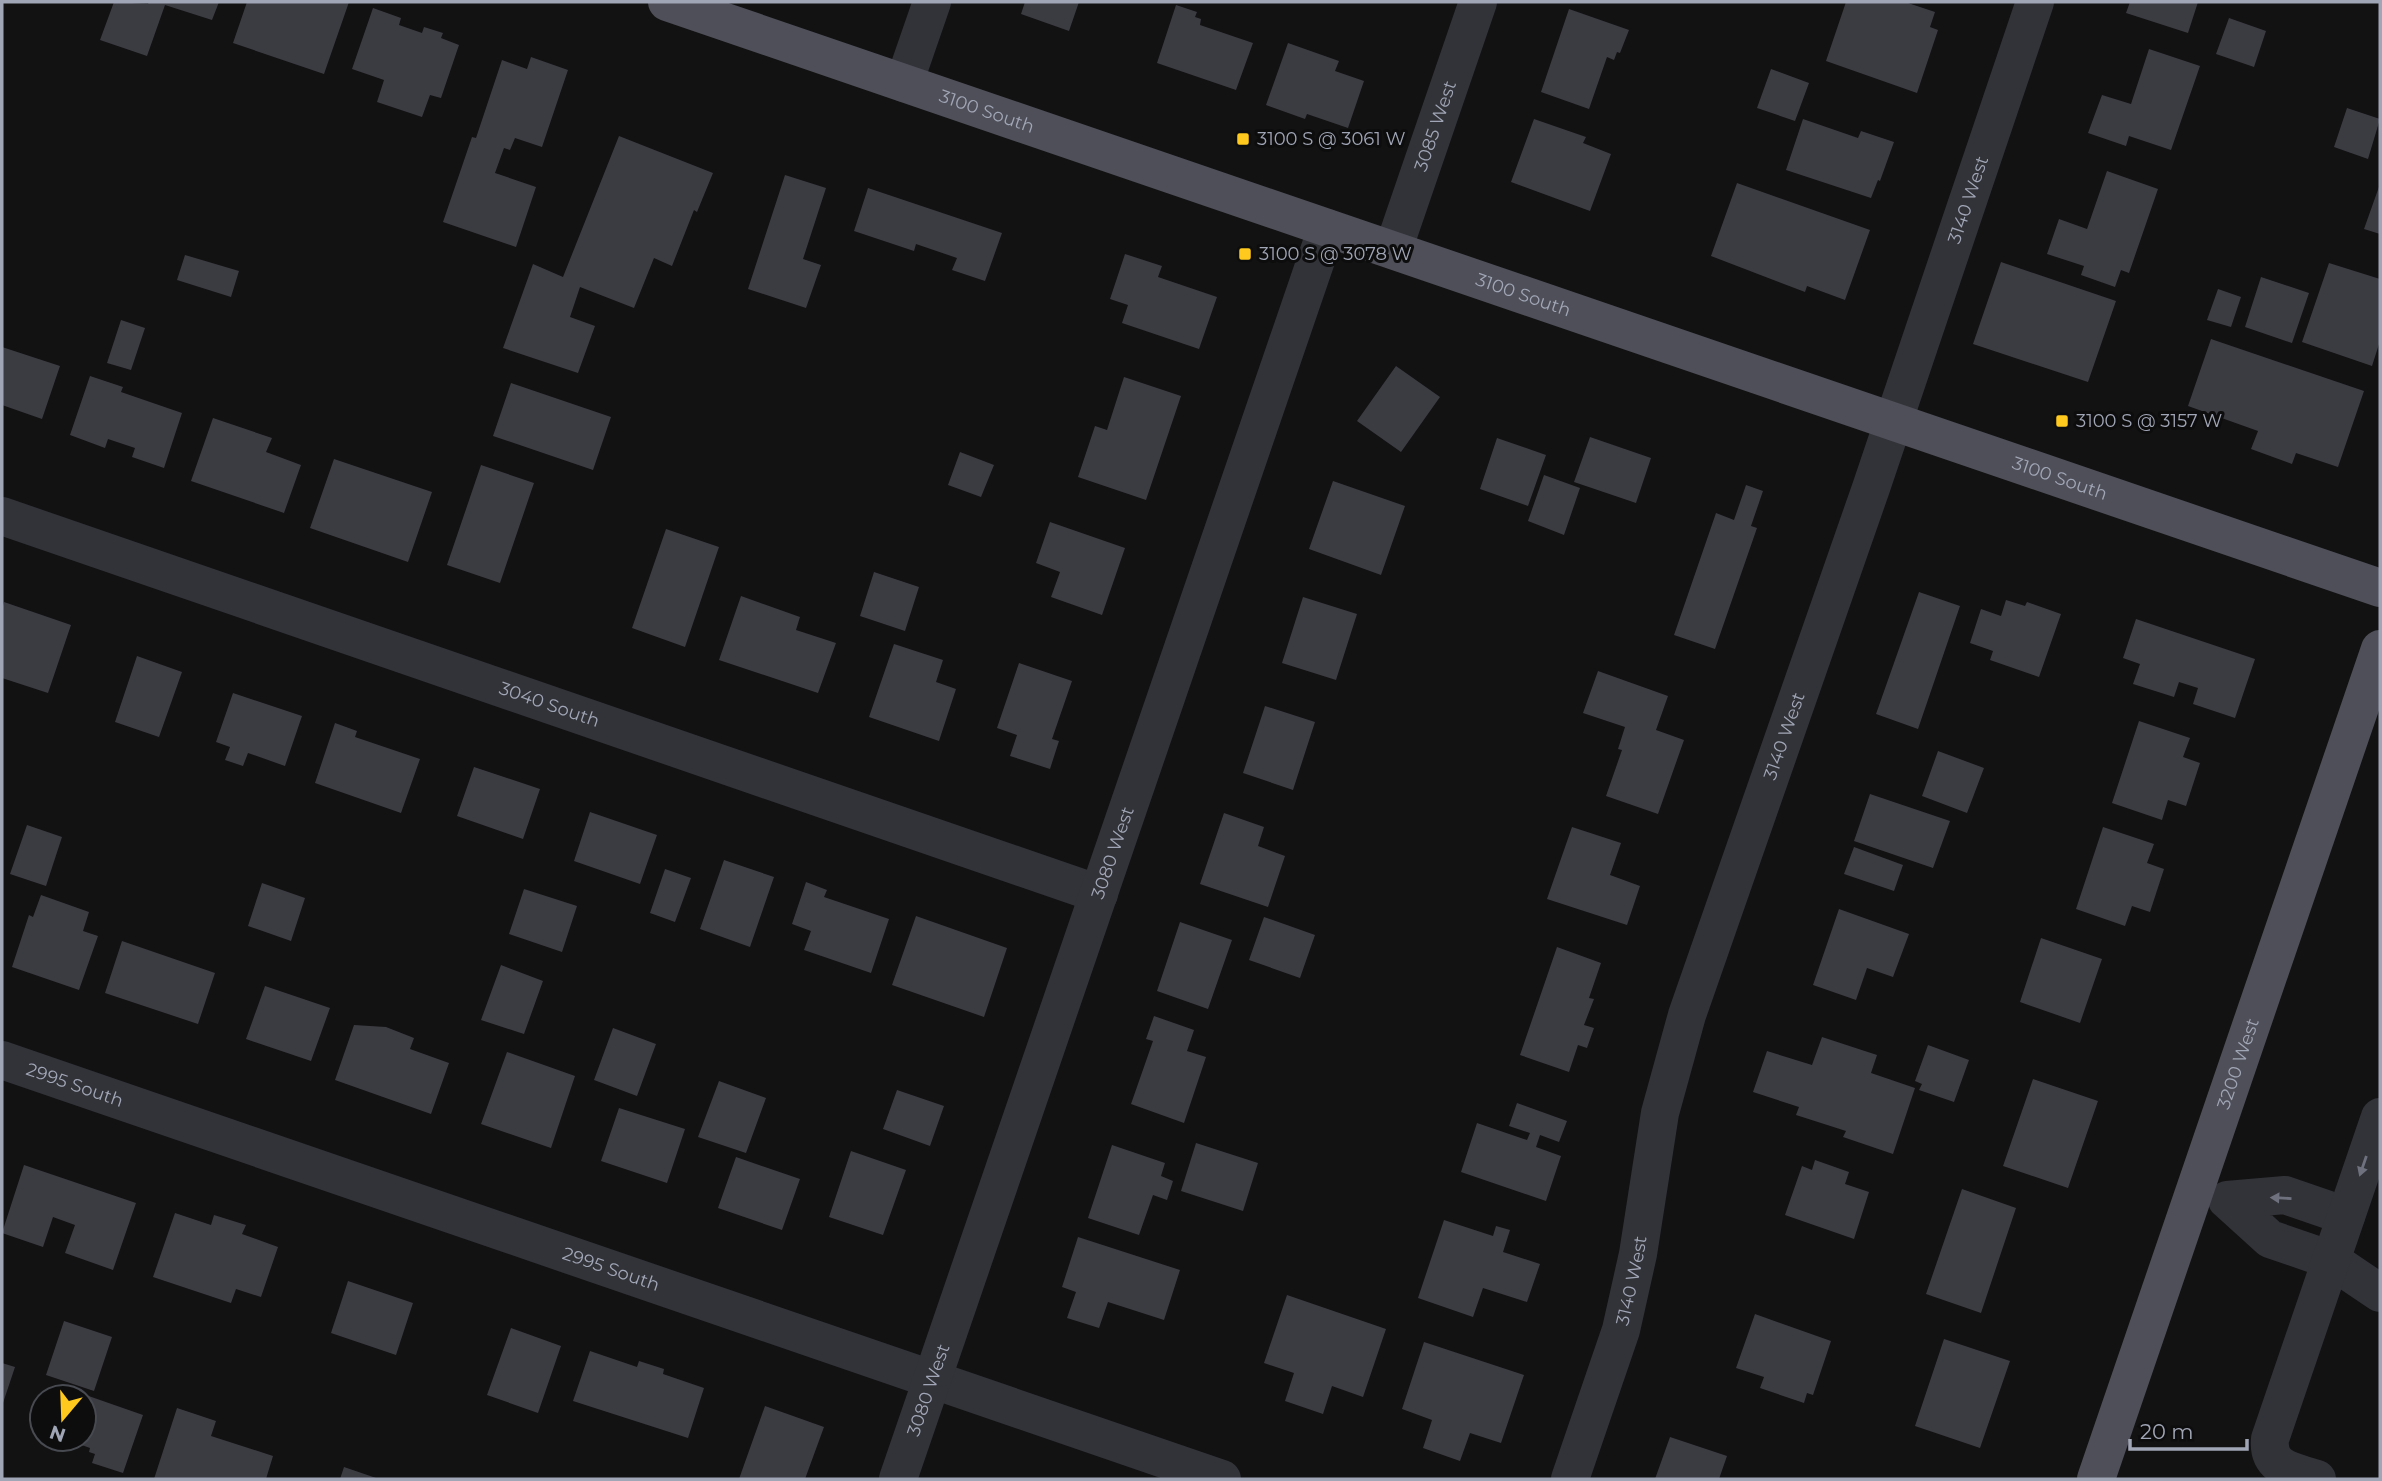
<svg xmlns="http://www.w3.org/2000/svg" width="2382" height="1481" viewBox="0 0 2382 1481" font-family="Montserrat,sans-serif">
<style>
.building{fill:#3b3b42}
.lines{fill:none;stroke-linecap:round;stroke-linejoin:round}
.minor{stroke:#323339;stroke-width:38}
.major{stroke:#4e4f58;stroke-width:38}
.oneway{fill:#6f727e}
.poi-dot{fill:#ffc91e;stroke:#0d0d0e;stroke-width:2.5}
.labels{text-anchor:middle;stroke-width:6;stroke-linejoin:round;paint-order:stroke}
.street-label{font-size:18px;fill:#a1a6b6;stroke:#0d0d0e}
.poi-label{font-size:18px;fill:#a1a6b6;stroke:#0d0d0e;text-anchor:start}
</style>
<rect width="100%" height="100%" fill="#121213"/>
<!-- building -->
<path class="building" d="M 114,2 L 148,4 L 149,2 L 219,2 L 212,20 L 165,5 L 147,56 L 100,40 Z
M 247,2 L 349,2 L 324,74 L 233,43 Z
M 1025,2 L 1079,2 L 1069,31 L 1021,14 Z
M 1846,2 L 1905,2 L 1935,12 L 1930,27 L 1938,30 L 1917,93 L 1826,61 Z
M 2130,2 L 2198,2 L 2188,33 L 2126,13 Z
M 1176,5 L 1197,12 L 1195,17 L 1201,19 L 1200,25 L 1253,43 L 1236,90 L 1157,63 Z
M 373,8 L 401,18 L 399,25 L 422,33 L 424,27 L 443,33 L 441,38 L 459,45 L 441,98 L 430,95 L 422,117 L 377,102 L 384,80 L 352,69 Z
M 1569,9 L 1629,30 L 1620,53 L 1617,52 L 1614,60 L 1607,57 L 1589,109 L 1541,92 Z
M 2229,18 L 2266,31 L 2254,67 L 2216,54 Z
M 1288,43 L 1339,61 L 1335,71 L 1364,81 L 1348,128 L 1307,114 L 1305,119 L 1266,105 Z
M 2149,49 L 2200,66 L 2171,150 L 2129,136 L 2126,146 L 2088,133 L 2102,95 L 2131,104 Z
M 531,57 L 568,70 L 542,147 L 515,138 L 510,150 L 504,148 L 495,173 L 536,187 L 516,247 L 443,222 L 472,137 L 476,138 L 502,60 L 527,69 Z
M 1771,69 L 1809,83 L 1795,121 L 1757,108 Z
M 2347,108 L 2380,119 L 2368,159 L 2334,147 Z
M 1534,119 L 1586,137 L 1583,143 L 1611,154 L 1590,211 L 1511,182 Z
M 1803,119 L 1858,138 L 1861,131 L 1894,142 L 1880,181 L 1878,180 L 1871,198 L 1786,170 Z
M 619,136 L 713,173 L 697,212 L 694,210 L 672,266 L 654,258 L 634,308 L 580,287 L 570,317 L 595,326 L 578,373 L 503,348 L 533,264 L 563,277 Z
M 2107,171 L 2158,189 L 2129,273 L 2121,270 L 2115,287 L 2081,275 L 2084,266 L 2047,254 L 2059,219 L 2087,229 Z
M 785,175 L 826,188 L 803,259 L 821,265 L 806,308 L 748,289 Z
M 1737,183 L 1870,230 L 1845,300 L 1807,286 L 1805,292 L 1711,256 Z
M 2380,184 L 2380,234 L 2364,229 Z
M 868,188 L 1002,233 L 985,281 L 952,270 L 957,258 L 916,244 L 914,251 L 854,231 Z
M 1125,254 L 1162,266 L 1158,277 L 1217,297 L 1199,349 L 1122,323 L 1128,305 L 1110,299 Z
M 185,255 L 239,271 L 231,297 L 177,280 Z
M 2001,262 L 2116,301 L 2088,382 L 1973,344 Z
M 2329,263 L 2380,279 L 2380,341 L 2372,366 L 2302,342 Z
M 2261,277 L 2309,293 L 2292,343 L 2245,327 Z
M 2218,289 L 2241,297 L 2231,327 L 2207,320 Z
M 121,320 L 145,328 L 131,370 L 107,363 Z
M 2211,339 L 2364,391 L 2338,467 L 2296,453 L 2292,464 L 2251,449 L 2258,431 L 2188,406 Z
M 2,347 L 60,366 L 42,419 L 2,405 Z
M 1396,366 L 1440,397 L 1401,452 L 1357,421 Z
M 90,376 L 123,387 L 121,392 L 182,413 L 164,468 L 132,457 L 135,448 L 108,439 L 105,448 L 70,435 Z
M 1124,377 L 1181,396 L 1146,500 L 1078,477 L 1095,426 L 1107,430 Z
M 511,383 L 611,417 L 593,470 L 493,436 Z
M 213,418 L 272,438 L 266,452 L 301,465 L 284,513 L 191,481 Z
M 1590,437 L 1651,458 L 1636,503 L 1574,482 Z
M 1497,438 L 1546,455 L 1528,506 L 1480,489 Z
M 960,452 L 994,465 L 981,497 L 948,485 Z
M 334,459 L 432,492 L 408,562 L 310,528 Z
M 481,465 L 534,483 L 500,583 L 447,565 Z
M 1544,475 L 1580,488 L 1564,535 L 1528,521 Z
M 1333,481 L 1405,506 L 1381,575 L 1309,549 Z
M 1746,485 L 1763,491 L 1751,526 L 1757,528 L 1715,649 L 1674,635 L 1716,513 L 1734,520 Z
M 1050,522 L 1125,548 L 1102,615 L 1051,597 L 1060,572 L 1036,563 Z
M 666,529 L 719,547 L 685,647 L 632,628 Z
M 874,572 L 919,587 L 905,631 L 860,616 Z
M 1919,592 L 1960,606 L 1918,729 L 1876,714 Z
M 741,596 L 800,617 L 796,630 L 836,643 L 818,693 L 719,660 Z
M 1303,597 L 1357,614 L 1336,680 L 1282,663 Z
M 2006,600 L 2025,606 L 2027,602 L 2061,614 L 2039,677 L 1990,660 L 1993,651 L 1970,643 L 1981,609 L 2001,616 Z
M 4,602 L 71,625 L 48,693 L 2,678 L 2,610 Z
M 2136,619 L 2255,659 L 2235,718 L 2193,704 L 2198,688 L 2179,682 L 2174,697 L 2133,684 L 2140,664 L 2123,658 Z
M 894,644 L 943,660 L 936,682 L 956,689 L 939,741 L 869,717 Z
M 137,656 L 182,672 L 159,737 L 115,722 Z
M 1019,663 L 1072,681 L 1052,739 L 1059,741 L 1050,769 L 1010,756 L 1017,735 L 997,728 Z
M 1598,671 L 1668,696 L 1656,730 L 1684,740 L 1658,814 L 1606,796 L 1622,750 L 1618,749 L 1625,727 L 1583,713 Z
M 233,693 L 302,716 L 285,766 L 248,753 L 243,766 L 225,760 L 230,747 L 216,742 Z
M 1265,706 L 1315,722 L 1293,790 L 1243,773 Z
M 2139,721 L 2190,738 L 2183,757 L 2200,763 L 2186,806 L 2168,800 L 2162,820 L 2112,803 Z
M 335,723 L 357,731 L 355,737 L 420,759 L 401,813 L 315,783 Z
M 1938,751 L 1984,768 L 1967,813 L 1922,796 Z
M 474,767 L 540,789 L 523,839 L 457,816 Z
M 1870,794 L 1950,821 L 1933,868 L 1854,841 Z
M 590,812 L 657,835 L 640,884 L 574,861 Z
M 1224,813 L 1264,827 L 1258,846 L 1285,856 L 1268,907 L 1200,884 Z
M 27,825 L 62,837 L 46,886 L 10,874 Z
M 1572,827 L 1621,843 L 1610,875 L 1640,886 L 1627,925 L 1547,899 Z
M 2103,827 L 2154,844 L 2147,863 L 2164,869 L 2150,912 L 2132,906 L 2125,926 L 2076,909 Z
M 1854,847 L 1903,865 L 1894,891 L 1844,874 Z
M 724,860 L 774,877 L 750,947 L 700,929 Z
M 665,869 L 691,878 L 675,922 L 650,913 Z
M 806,882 L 827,890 L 824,897 L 889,919 L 871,973 L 804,950 L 811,931 L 792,924 Z
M 262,883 L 305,898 L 291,941 L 248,926 Z
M 524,889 L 577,906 L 562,952 L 509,934 Z
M 41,895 L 89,912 L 83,931 L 98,936 L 79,990 L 12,967 L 29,915 L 33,917 Z
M 1839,909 L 1909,934 L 1893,977 L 1867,968 L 1856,1000 L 1813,985 Z
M 916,916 L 1007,948 L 984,1017 L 892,985 Z
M 1264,917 L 1315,935 L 1300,978 L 1249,960 Z
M 1180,922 L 1232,940 L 1208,1009 L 1157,991 Z
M 2041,938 L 2102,959 L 2080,1023 L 2020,1002 Z
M 122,941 L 215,973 L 198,1024 L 105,993 Z
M 1557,947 L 1601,963 L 1589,998 L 1594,999 L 1584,1025 L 1594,1028 L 1587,1048 L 1578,1045 L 1569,1072 L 1520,1055 Z
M 501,965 L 543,981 L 524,1034 L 481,1020 Z
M 265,986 L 330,1008 L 311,1061 L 246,1039 Z
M 1154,1016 L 1194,1030 L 1187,1051 L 1206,1057 L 1184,1123 L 1131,1104 L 1153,1041 L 1146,1039 Z
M 354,1025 L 386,1027 L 414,1038 L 410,1049 L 449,1063 L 431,1114 L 335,1080 Z
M 613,1028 L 656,1044 L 637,1096 L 594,1080 Z
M 1822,1037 L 1877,1055 L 1871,1073 L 1915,1088 L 1893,1154 L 1843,1137 L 1846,1131 L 1796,1115 L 1799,1107 L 1753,1092 L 1767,1051 L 1812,1065 Z
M 1928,1045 L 1969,1060 L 1954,1102 L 1919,1090 L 1922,1084 L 1915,1081 Z
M 507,1052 L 575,1076 L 551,1148 L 481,1124 Z
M 2033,1079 L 2098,1101 L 2068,1188 L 2003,1166 Z
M 719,1081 L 766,1098 L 746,1153 L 698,1137 Z
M 897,1090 L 944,1106 L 930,1146 L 883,1129 Z
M 1517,1103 L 1567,1121 L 1559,1142 L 1540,1135 L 1536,1147 L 1561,1156 L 1546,1201 L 1461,1172 L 1477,1123 L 1527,1140 L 1530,1133 L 1509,1126 Z
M 619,1108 L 685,1129 L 667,1183 L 601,1161 Z
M 1196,1143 L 1258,1163 L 1243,1211 L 1181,1191 Z
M 1112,1145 L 1165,1163 L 1161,1176 L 1173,1181 L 1167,1200 L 1153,1195 L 1139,1235 L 1088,1218 Z
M 851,1151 L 906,1170 L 883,1235 L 829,1217 Z
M 736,1157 L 800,1179 L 782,1230 L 718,1208 Z
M 1815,1160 L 1849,1172 L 1845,1184 L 1869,1192 L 1854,1239 L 1785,1215 L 1802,1166 L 1812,1170 Z
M 24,1165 L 136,1203 L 113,1270 L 65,1253 L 75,1225 L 53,1217 L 43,1247 L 2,1233 Z
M 1962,1189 L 2016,1208 L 1981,1313 L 1926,1294 Z
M 175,1213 L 211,1225 L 214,1215 L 246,1225 L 242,1234 L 278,1247 L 261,1297 L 236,1289 L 231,1303 L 153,1277 Z
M 1444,1220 L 1493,1236 L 1496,1226 L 1510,1230 L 1503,1252 L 1540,1264 L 1527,1302 L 1483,1288 L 1473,1317 L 1418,1298 Z
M 1078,1237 L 1180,1270 L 1164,1320 L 1108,1302 L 1099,1328 L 1067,1318 L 1076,1292 L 1062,1287 Z
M 348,1281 L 413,1303 L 396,1355 L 331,1333 Z
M 1287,1295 L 1386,1329 L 1363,1397 L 1332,1386 L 1323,1414 L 1285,1401 L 1294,1373 L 1264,1363 Z
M 1755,1314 L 1831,1341 L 1813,1395 L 1807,1393 L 1804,1403 L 1760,1388 L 1764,1377 L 1736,1368 Z
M 64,1321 L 112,1337 L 94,1391 L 46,1375 Z
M 511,1328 L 561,1346 L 538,1413 L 487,1395 Z
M 1944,1339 L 2010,1361 L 1980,1448 L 1915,1426 Z
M 1424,1342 L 1524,1375 L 1501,1443 L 1470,1433 L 1460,1461 L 1423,1448 L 1432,1420 L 1402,1409 Z
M 590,1351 L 637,1367 L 639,1361 L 664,1369 L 663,1374 L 704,1388 L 688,1438 L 573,1401 Z
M 2,1363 L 15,1367 L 2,1406 Z
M 80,1393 L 143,1415 L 123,1473 L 92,1463 L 95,1454 L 89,1452 L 90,1448 L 65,1439 L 84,1439 L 84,1397 L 79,1397 Z
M 765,1406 L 824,1427 L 805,1479 L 739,1479 Z
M 177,1408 L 216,1421 L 211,1436 L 273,1456 L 266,1479 L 154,1479 Z
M 1670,1437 L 1727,1456 L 1719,1479 L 1655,1479 Z
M 344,1467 L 379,1479 L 340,1479 Z"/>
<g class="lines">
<!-- minor -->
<g class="minor">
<path d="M 904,83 L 932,2"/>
<path id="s1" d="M 1393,250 L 1478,2"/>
<path id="s2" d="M 2,516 L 1099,894"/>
<path id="s3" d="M 2,1060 L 1222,1479"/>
<path d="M 2346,1216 L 2285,1195 L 2227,1200 L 2270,1239 L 2331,1260 L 2380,1293"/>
<path id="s4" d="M 898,1479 L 1327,228"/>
<path id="s5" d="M 1570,1479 L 1621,1330 L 1638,1254 L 1660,1113 L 1687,1015 L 1871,488 L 2035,2"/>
<path d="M 2317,1479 C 2293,1471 2267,1469 2270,1439 L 2380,1117"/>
</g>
<!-- major -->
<g class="major">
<path id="s6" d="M 667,2 L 2380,588"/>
<path id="s7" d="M 2096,1479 L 2380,649"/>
</g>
</g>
<!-- one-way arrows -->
<defs><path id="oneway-solid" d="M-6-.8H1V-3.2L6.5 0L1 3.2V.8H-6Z" transform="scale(1.75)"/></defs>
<g class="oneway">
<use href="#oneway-solid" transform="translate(2363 1166) rotate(109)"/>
<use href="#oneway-solid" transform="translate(2281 1198) rotate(-177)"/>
</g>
<!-- markers -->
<g class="poi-dot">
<rect x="1236" y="132" width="14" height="14" rx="3.5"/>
<rect x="1238" y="247" width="14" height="14" rx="3.5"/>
<rect x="2055" y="414" width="14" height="14" rx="3.5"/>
</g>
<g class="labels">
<!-- street labels -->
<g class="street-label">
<text dy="6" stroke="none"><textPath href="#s6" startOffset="338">3100 South</textPath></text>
<text dy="6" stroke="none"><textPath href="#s1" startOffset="131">3085 West</textPath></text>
<text dy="6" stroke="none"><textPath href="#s5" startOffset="1342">3140 West</textPath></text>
<text dy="6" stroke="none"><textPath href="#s6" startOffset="905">3100 South</textPath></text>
<text dy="6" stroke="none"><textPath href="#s6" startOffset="1472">3100 South</textPath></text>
<text dy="6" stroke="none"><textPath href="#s2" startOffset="579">3040 South</textPath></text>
<text dy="6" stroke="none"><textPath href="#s5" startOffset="775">3140 West</textPath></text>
<text dy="6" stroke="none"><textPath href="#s4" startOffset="662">3080 West</textPath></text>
<text dy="6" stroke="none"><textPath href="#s7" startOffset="439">3200 West</textPath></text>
<text dy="6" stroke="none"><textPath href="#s3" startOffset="77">2995 South</textPath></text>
<text dy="6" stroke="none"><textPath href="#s3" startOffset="644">2995 South</textPath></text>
<text dy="6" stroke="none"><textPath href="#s5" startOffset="208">3140 West</textPath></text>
<text dy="6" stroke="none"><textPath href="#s4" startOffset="94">3080 West</textPath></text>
</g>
<!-- poi labels -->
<g class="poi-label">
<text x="1257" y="145">3100 S @ 3061 W</text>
<text x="1259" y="260">3100 S @ 3078 W</text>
<text x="2076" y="427">3100 S @ 3157 W</text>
</g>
</g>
<!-- border -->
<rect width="2382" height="1481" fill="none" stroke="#a1a6b6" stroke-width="7"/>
<!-- north arrow -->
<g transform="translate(63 1418) rotate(199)"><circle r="33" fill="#0d0d0e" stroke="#484a51" stroke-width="2"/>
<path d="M0-5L12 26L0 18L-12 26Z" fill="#ffc91e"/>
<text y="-10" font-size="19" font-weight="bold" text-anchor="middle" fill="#a1a6b6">N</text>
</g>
<!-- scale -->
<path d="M2130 1439v10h117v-10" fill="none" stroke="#a1a6b6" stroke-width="3.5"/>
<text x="2140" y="1439" font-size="21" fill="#a1a6b6" stroke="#0d0d0e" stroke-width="5" paint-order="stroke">20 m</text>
</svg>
